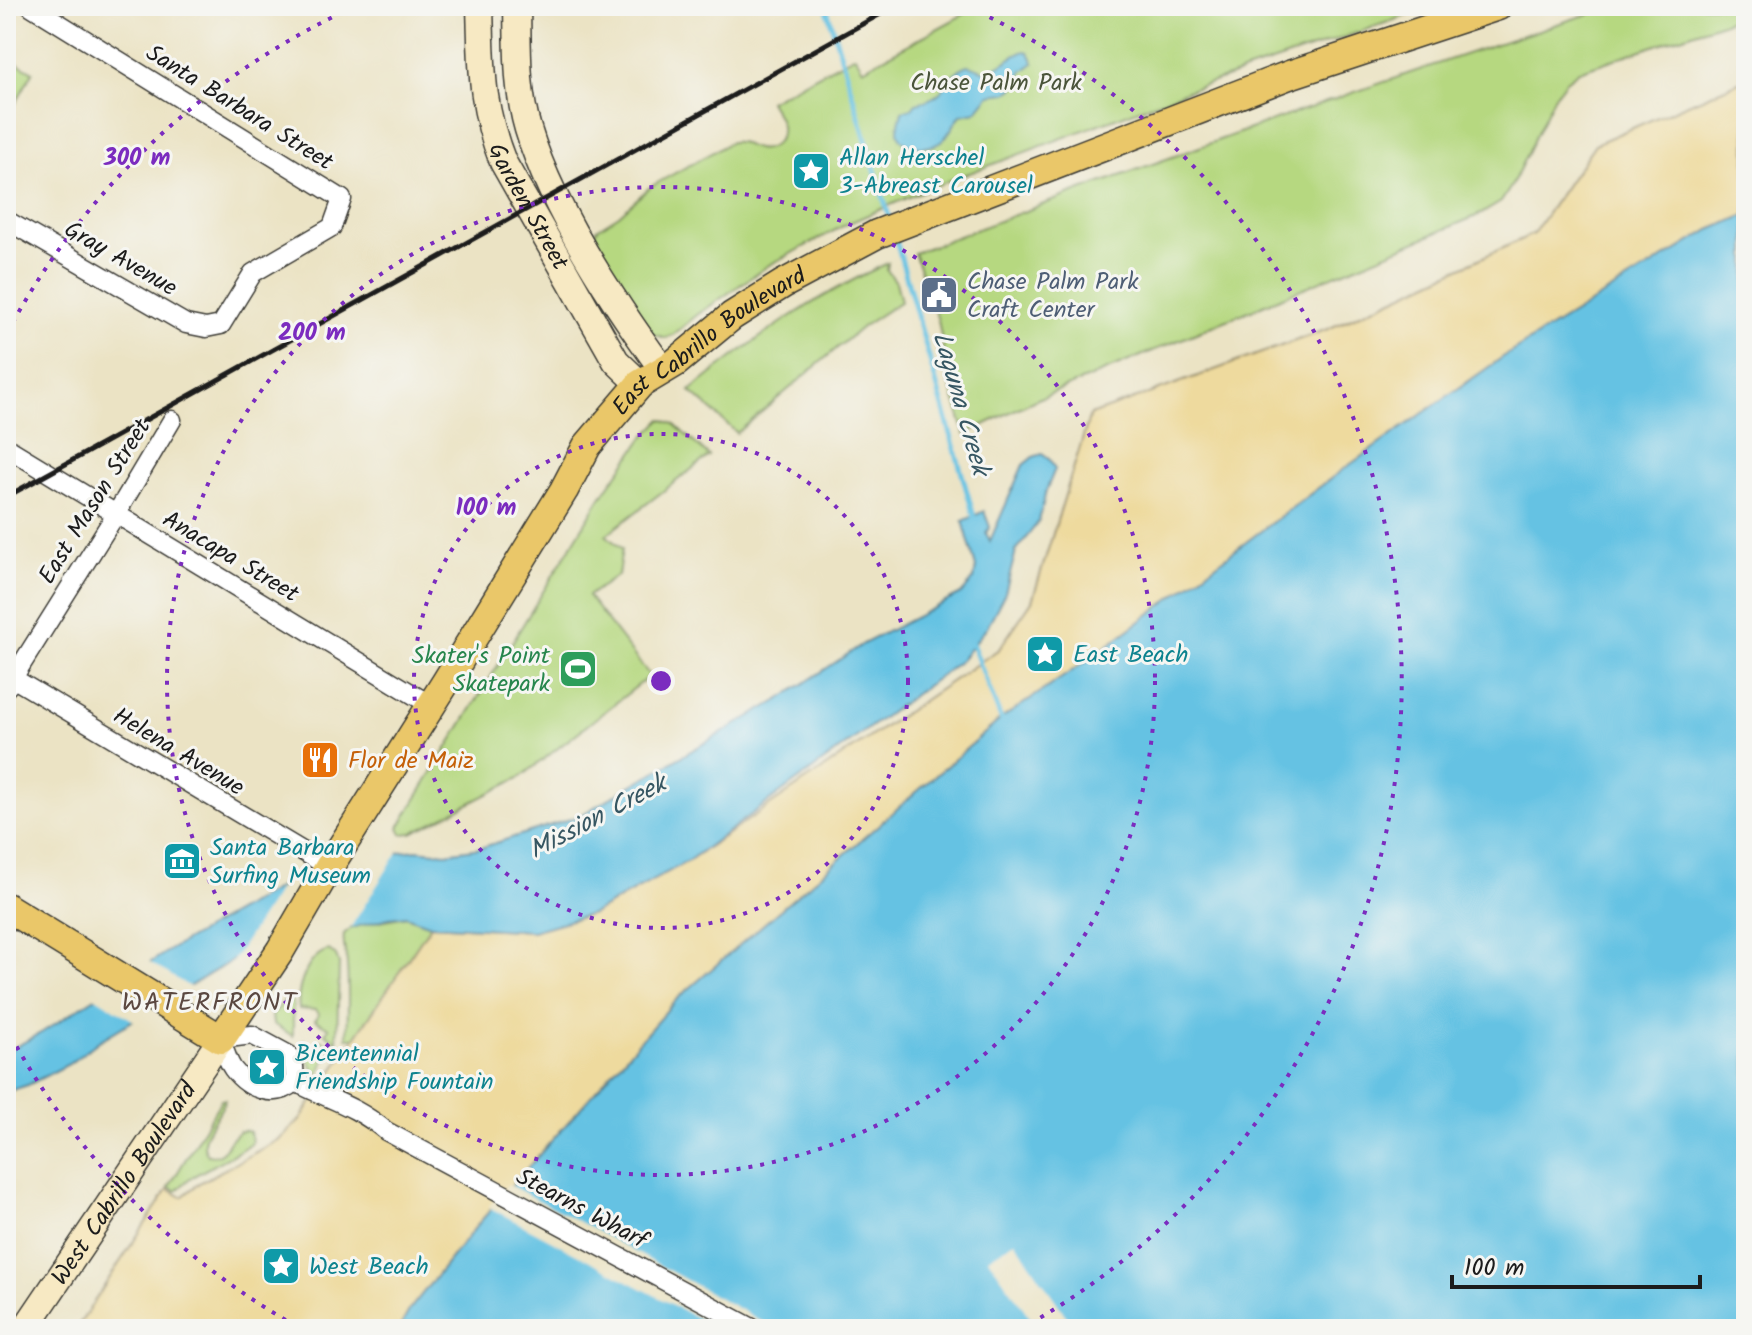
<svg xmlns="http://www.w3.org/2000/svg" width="1752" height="1335" viewBox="0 0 1752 1335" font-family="Kalam,sans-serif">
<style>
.green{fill:#b6d880;stroke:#697a4e;stroke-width:2}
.sand{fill:#eeda9e;stroke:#857b5d;stroke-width:2}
.water{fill:#65c2e3;stroke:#406f80;stroke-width:2}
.pier{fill:#ebe3c4}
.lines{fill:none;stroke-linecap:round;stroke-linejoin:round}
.stream{stroke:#65c2e3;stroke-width:5}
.street-casing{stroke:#3b3a35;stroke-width:21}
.secondary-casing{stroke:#3b3a35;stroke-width:29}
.primary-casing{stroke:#3b3a35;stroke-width:31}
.street{stroke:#fff;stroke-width:18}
.secondary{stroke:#f7e9c3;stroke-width:26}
.primary{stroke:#eac769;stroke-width:28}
.rail{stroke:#1c1c1c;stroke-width:5}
.ring{fill:none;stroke:#7b2cbf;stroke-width:4;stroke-dasharray:4 8}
.labels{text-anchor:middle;stroke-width:6;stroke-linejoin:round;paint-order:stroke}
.park-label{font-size:24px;fill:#4a543a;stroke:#f6f6f2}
.street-label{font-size:24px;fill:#1c1c1c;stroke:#f6f6f2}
.culture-label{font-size:24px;fill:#0d838f;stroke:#f6f6f2;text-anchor:start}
.service-label{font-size:24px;fill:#4e5e75;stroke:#f6f6f2;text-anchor:start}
.leisure-label{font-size:24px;fill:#27864d;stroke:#f6f6f2;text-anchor:end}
.food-label{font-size:24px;fill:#c56008;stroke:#f6f6f2;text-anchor:start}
.water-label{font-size:26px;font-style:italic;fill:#365662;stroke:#f6f6f2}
.neighbourhood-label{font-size:26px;letter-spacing:2px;fill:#5b4841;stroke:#f6f6f2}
.centre{fill:#7b2cbf;stroke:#f6f6f2;stroke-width:4}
.ring-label{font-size:24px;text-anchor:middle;font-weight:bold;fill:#7b2cbf;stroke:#f6f6f2;stroke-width:6;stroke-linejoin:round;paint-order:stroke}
</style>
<rect width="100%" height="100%" fill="#f6f6f2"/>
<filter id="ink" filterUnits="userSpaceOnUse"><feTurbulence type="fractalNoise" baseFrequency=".0125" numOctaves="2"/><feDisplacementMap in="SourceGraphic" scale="16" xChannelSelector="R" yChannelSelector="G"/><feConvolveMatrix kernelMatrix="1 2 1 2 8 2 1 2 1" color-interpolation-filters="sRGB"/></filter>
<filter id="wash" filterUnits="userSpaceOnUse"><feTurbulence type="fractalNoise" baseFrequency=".006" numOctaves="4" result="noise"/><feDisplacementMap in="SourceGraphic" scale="32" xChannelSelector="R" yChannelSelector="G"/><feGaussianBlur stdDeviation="1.8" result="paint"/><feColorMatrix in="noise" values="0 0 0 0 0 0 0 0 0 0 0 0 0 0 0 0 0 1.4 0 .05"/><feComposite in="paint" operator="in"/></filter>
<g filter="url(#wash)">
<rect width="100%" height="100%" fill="#ebe3c4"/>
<!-- green -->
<path class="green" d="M 979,6 L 1435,6 L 1190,90 L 927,189 L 847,224 L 769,265 L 697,315 L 673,335 L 666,338 L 648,333 L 597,242 L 595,233 L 597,229 L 619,215 L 650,187 L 731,142 C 743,140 746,147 756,149 C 771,152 783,140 781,126 C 780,117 773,109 769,101 L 855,55 L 863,69 Z
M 1613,6 L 1746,6 L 1746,15 L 1579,71 L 1566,81 L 1555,95 L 1512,185 L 1501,202 L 1481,214 L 1033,401 L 965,434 L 949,381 L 938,320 L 914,253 C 1145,165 1378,81 1613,6 Z
M 6,57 L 33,72 L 10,113 L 6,110 Z
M 888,263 L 887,270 L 896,282 L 901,301 L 862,327 L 737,433 L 690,391 C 752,340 815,296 888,263 Z
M 662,419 L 674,424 L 709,456 L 606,535 L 622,549 L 618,575 L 588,596 L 650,676 L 521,777 L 412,833 L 402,834 L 399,827 L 601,497 L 644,437 Z
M 406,916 L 431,925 L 355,1038 L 347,1038 C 348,1014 349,990 347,966 C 347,954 342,947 344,934 L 353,926 Z
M 329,950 L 336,956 L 339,964 L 337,1041 L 325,1034 L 329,1028 L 315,1020 L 319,1014 L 315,1010 L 299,1009 C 296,990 307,955 329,950 Z
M 286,998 L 293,1002 L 293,1036 L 273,1024 L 272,1016 Z
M 304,1040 L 316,1048 L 322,1040 L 336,1048 L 333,1052 L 325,1049 L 320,1056 L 325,1060 L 319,1073 L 315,1073 L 302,1047 Z
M 225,1099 C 221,1117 194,1137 208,1155 C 232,1160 227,1124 250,1132 L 252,1141 L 250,1145 L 190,1178 L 176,1191 L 169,1187 L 221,1100 Z"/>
<!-- sand -->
<path class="sand" d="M 1746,79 L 1746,215 L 1710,230 L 1503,357 L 1341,471 L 1091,658 L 1001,719 L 676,1000 L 479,1223 L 410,1309 L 399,1329 L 76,1329 L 168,1189 L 182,1197 L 199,1183 L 280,1139 L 299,1121 L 431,925 L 532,931 L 592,914 L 688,861 L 999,649 L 1032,601 L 1090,415 L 1328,329 L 1533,234 L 1595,144 Z"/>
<!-- water -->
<path class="water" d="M 1025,51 L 1029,52 L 1034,63 L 1023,71 L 1013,89 L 1007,93 L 990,95 L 976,112 L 961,115 C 954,123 950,134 942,141 C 931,151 898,150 898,130 C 898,125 901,116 902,111 L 912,108 L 916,103 C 953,96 942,75 968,65 C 975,66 982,71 988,71 C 993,71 1015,54 1025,51 Z
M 1746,215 L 1746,1329 L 399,1329 L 410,1309 L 479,1223 L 676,1000 L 1001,719 L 1091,658 L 1341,471 L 1503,357 L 1710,230 Z
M 1042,454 L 1050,460 L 1055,469 L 1046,491 L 1039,521 L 1016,551 L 1005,593 L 987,627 L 960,661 L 688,861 L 592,914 L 532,931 L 431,925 L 406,916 L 389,918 L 233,960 L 99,1041 L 69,1064 L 28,1085 L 6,1092 L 6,1052 L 41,1033 L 171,949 L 282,886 L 400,852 L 416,850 L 446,853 L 480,848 L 579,816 L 782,698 L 863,644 L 961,594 L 974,579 L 976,567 L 963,521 L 984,511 L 990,527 L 986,533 L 990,541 L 1023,465 L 1033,457 Z"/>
<!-- pier -->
<path class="pier" d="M 400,849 L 349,930 L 230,965 L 283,883 Z
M 146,960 L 193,989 L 137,1023 L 91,994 Z
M 508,1184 L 582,1223 L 776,1329 L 718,1329 L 488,1207 Z
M 1015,1241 L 1075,1329 L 1038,1329 L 988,1258 Z"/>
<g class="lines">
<!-- stream -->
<path class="stream" d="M 826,6 L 890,220
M 895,237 L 975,520
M 971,641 L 1001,719"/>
</g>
</g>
<g filter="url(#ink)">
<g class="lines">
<defs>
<path id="street" d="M 6,220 L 186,324 L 206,328 L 221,325 L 253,273 L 332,227 L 342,199 L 31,6
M 6,447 L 432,706
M 6,674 L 329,867
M 8,686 L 116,514 L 172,420
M 252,1035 L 289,1055 L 294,1066 L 295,1082 C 276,1100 248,1089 233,1069 C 227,1061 224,1048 221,1039 Z
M 295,1082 C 330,1100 355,1105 386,1131 L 754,1329"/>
<g id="secondary">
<path id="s1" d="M 480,6 C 482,67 480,104 503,162 L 616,361 L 640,384"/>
<path d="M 517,6 C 518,47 516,89 528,129 C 552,209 614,303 663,370"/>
<path id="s2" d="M 25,1329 L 221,1039"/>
</g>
<g id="primary">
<path id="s3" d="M 6,907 L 221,1039 L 280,951 L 329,867 L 446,682 L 564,490 L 587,446 L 640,384 L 675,363 L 732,316 L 783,284 L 877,234 L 1289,75 L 1498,6"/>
</g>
</defs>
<!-- street casing -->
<use href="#street" class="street-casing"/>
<!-- secondary casing -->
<use href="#secondary" class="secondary-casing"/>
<!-- primary casing -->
<use href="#primary" class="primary-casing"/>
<!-- street -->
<use href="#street" class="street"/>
<!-- secondary -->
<use href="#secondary" class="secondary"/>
<!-- primary -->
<use href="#primary" class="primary"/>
<!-- rail -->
<path class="rail" d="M 6,497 L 895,6"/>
</g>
</g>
<!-- distance rings -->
<g class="ring">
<circle cx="661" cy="681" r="247"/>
<circle cx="661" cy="681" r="494"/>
<path d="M296 1326A741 741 0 0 1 7 1029M7 333A741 741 0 0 1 354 7M968 7A741 741 0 0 1 1026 1326"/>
</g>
<!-- icons -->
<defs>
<symbol id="sight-square" viewBox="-11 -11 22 22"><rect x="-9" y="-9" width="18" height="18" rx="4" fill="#0f9aa8" stroke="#f6f6f2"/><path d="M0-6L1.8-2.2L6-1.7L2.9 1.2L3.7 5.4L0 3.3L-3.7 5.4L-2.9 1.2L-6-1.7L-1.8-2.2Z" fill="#fff"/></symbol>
<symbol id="civic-square" viewBox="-11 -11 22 22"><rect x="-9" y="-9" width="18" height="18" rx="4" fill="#5c6f8a" stroke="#f6f6f2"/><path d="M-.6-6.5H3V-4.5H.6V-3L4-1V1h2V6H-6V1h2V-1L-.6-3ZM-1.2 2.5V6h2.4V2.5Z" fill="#fff"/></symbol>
<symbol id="stadium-square" viewBox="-11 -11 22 22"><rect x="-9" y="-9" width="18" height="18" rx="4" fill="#2e9e5b" stroke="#f6f6f2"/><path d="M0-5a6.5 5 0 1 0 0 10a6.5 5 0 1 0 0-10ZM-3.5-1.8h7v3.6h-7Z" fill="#fff"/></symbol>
<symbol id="restaurant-square" viewBox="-11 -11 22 22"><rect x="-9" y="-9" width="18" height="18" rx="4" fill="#e8710a" stroke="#f6f6f2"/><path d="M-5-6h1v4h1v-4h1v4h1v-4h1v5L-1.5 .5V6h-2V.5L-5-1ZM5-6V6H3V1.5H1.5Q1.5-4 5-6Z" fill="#fff"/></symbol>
<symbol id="museum-square" viewBox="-11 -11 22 22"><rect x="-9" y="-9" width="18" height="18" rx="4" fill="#0f9aa8" stroke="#f6f6f2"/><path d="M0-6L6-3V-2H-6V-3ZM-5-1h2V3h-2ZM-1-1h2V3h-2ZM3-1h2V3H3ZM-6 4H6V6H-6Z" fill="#fff"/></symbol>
</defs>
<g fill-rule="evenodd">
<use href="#sight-square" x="789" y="149" width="44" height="44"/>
<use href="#civic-square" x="917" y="273" width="44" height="44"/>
<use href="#sight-square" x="1023" y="632" width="44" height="44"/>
<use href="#stadium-square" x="556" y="647" width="44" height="44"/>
<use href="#restaurant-square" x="298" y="738" width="44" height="44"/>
<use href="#museum-square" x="160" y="839" width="44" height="44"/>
<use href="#sight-square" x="245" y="1045" width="44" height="44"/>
<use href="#sight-square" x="259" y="1244" width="44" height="44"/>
</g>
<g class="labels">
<!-- park labels -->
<g class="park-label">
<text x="996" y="90">Chase Palm Park</text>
</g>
<!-- street labels -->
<g class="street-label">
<text transform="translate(240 107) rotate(32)" y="8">Santa Barbara Street</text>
<text dy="8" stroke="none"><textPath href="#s1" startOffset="210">Garden Street</textPath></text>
<text transform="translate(121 258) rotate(30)" y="8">Gray Avenue</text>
<text dy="8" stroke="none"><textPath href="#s3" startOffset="1112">East Cabrillo Boulevard</textPath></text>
<text transform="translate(94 501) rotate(-58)" y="8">East Mason Street</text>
<text transform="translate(231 556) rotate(31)" y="8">Anacapa Street</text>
<text transform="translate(179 751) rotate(31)" y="8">Helena Avenue</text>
<text dy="8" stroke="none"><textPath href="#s2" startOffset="176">West Cabrillo Boulevard</textPath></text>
<text transform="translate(582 1208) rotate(28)" y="8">Stearns Wharf</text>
</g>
<!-- culture labels -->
<g class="culture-label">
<text x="839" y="165">Allan Herschel<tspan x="839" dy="28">3-Abreast Carousel</tspan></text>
<text x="1073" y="662">East Beach</text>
<text x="210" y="855">Santa Barbara<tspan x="210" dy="28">Surfing Museum</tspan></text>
<text x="295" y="1061">Bicentennial<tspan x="295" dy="28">Friendship Fountain</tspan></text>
<text x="309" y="1274">West Beach</text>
</g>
<!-- service labels -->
<g class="service-label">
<text x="967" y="289">Chase Palm Park<tspan x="967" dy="28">Craft Center</tspan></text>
</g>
<!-- leisure labels -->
<g class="leisure-label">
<text x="550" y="663">Skater's Point<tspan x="550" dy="28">Skatepark</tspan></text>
</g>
<!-- food labels -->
<g class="food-label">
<text x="348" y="768">Flor de Maiz</text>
</g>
<!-- water labels -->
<g class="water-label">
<text transform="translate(962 403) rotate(74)" y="9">Laguna Creek</text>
<text transform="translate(597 816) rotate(-28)" y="9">Mission Creek</text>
</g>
<!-- neighbourhood labels -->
<g class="neighbourhood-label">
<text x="210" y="1010">WATERFRONT</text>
</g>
</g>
<circle cx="661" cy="681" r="12" class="centre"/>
<g class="ring-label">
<text x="137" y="165">300 m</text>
<text x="312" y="340">200 m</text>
<text x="486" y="515">100 m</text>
</g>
<!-- margin -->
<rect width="1752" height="1335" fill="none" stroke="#f6f6f2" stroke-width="32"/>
<!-- scale -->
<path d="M1452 1275v12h248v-12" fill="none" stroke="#1c1c1c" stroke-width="4"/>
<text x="1464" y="1275" font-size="24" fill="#1c1c1c" stroke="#f6f6f2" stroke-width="6" paint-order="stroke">100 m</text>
</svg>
